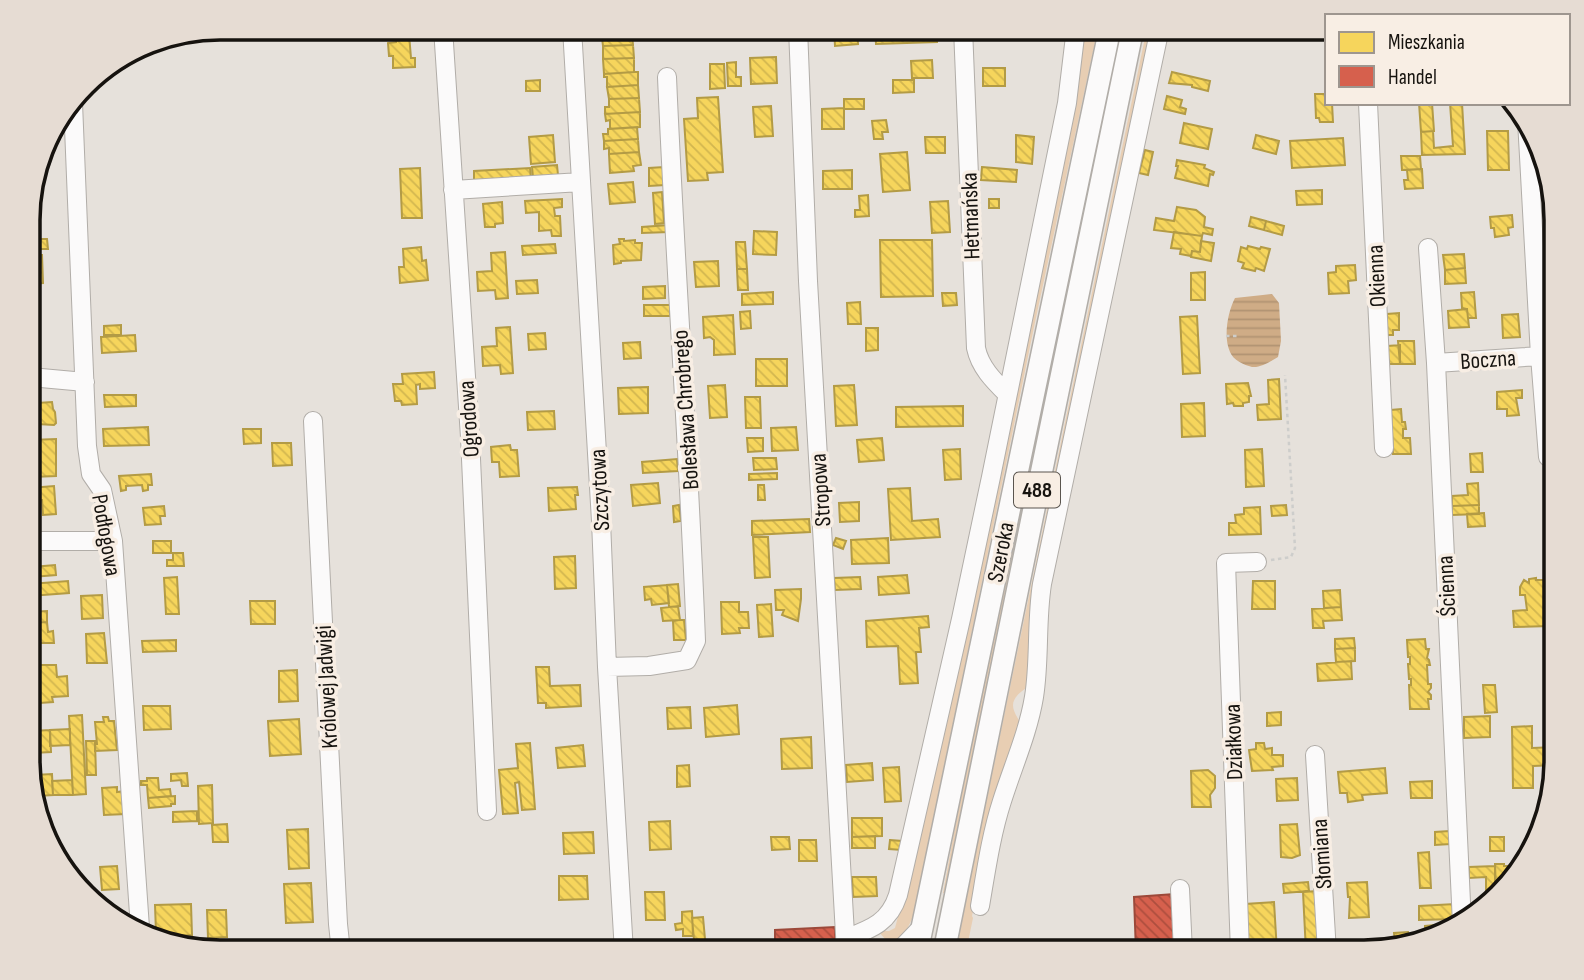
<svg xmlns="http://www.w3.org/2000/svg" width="1584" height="980" viewBox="0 0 1584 980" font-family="'Sofia Sans Condensed',sans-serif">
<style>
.grass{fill:#e8ceb3}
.water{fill:url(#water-rules)}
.homes{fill:url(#homes-back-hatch);stroke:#b39b45;stroke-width:2}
.shops{fill:url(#shops-back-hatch);stroke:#9c493a;stroke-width:2}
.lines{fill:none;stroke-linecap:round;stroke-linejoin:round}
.minor-casing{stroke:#b1ada8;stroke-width:20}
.major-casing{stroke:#b1ada8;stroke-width:24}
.path{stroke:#cdcdcb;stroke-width:2.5;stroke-dasharray:3.5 3.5;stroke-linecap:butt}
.minor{stroke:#fbfafa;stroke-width:18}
.major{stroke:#fbfafa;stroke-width:21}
.labels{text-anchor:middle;stroke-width:7;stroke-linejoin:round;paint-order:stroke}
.shield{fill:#f8eee4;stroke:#5a554f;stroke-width:2}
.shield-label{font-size:21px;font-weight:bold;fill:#16130f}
.street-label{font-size:23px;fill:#16130f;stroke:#f8eee4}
.rim{fill:none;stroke:#16130f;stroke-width:3.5}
</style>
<defs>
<pattern id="water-rules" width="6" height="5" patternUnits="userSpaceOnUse" patternTransform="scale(1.75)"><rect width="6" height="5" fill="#cfac86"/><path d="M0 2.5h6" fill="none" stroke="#b19372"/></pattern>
<pattern id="homes-back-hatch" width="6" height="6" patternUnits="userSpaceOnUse" patternTransform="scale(1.75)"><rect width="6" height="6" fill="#f6d55c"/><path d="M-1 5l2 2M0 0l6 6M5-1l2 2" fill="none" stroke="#d2b64f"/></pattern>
<pattern id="shops-back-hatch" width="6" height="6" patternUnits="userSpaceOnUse" patternTransform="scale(1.75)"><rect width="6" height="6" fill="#d6604d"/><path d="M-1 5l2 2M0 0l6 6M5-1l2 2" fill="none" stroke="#ad4e3e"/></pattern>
</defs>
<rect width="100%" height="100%" fill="#e6e1db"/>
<!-- grass -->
<path class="grass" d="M 1080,28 L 1098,28 L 1034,327 L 914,915 L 904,935 L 893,948 L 878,931 L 889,931 L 895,928 L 900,909 Z
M 1119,28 L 1125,28 L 947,893 L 943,893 L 970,745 Z
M 1147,28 L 1156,28 L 1029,686 C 1011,698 1008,705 1021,723 L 993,816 L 972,916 L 973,918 L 966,952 L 955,952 Z"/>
<!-- water -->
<path class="water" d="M 1272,294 L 1279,303 L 1281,341 L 1278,357 C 1271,361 1261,368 1252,367 C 1244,365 1233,360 1230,352 C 1223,337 1228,311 1235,298 Z"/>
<!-- homes -->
<path class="homes" d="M 535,28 L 535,35 L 518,36 L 518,29 Z
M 624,28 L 625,33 L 632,33 L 633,45 L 603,46 L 601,29 Z
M 834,28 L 857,28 L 858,44 L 835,46 Z
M 875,28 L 936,28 L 937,42 L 876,44 Z
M 1285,28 L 1309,28 L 1309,31 L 1285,33 Z
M 409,34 L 411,58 L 415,58 L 415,67 L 393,68 L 393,56 L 389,56 L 388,43 L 396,42 L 396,35 Z
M 633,45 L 634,58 L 603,59 L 603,46 Z
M 776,57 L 777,83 L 751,84 L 750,58 Z
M 634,58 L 634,72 L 604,74 L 603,59 Z
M 932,60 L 933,78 L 912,78 L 911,61 Z
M 736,62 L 736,77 L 741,77 L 741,86 L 728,86 L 727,63 Z
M 710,64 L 724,64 L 725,88 L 710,89 Z
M 983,68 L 1005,68 L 1005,86 L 983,86 Z
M 634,72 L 638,72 L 638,85 L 607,87 L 607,77 L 604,77 L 604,74 Z
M 1172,72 L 1210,81 L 1208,91 L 1192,87 L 1192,85 L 1169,83 Z
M 540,80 L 540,91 L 526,91 L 526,81 Z
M 893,80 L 914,80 L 914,92 L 893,93 Z
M 638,85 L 639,98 L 609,99 L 607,87 Z
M 1315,94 L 1327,94 L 1327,103 L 1332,103 L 1333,122 L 1320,122 L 1319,118 L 1316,118 Z
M 1167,96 L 1182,100 L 1180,107 L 1186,109 L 1185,114 L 1164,109 Z
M 718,97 L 723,172 L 707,173 L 708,180 L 688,181 L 684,119 L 698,118 L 697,98 Z
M 639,98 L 640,112 L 605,114 L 605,107 L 609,107 L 609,99 Z
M 844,99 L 864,99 L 864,109 L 844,109 Z
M 1419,103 L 1432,103 L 1434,131 L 1421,132 Z
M 1450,103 L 1462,103 L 1465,154 L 1422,155 L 1421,132 L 1433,131 L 1434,148 L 1453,146 Z
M 771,106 L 773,136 L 755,137 L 753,107 Z
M 844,108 L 844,129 L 822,129 L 822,109 Z
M 640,112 L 640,127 L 610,129 L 610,120 L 606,121 L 605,114 Z
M 886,120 L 888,132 L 882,132 L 883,139 L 874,139 L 872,121 Z
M 1184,123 L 1212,129 L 1208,149 L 1180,143 Z
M 637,127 L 638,139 L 604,141 L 603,134 L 608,134 L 608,129 Z
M 1487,131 L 1508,131 L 1509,170 L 1488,170 Z
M 553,135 L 555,162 L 531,164 L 529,137 Z
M 1016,135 L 1034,137 L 1032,164 L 1016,162 Z
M 1256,135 L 1279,141 L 1276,154 L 1253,148 Z
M 925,137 L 945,137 L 945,153 L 926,153 Z
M 1343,138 L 1345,165 L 1292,168 L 1290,141 Z
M 638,139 L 639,152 L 609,154 L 609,148 L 604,149 L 604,141 Z
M 1145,150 L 1153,152 L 1148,175 L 1139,173 Z
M 639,152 L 641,165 L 633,166 L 634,171 L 610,173 L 609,154 Z
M 907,152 L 910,190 L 883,192 L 880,154 Z
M 1401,156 L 1420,156 L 1421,169 L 1402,170 Z
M 1177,160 L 1205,165 L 1204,168 L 1214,172 L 1213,175 L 1210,174 L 1208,186 L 1175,178 L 1178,166 L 1176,166 Z
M 557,165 L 558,175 L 533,177 L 532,167 Z
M 664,167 L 665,185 L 649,186 L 649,168 Z
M 982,167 L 1017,170 L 1016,182 L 981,180 Z
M 420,168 L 422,218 L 402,218 L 400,169 Z
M 530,168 L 531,179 L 474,183 L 474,171 Z
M 1422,169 L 1423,188 L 1405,189 L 1404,180 L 1408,180 L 1407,170 Z
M 852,170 L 852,189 L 823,189 L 823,171 Z
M 633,182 L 635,202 L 610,204 L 608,184 Z
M 1322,190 L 1322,204 L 1297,205 L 1296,191 Z
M 662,192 L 664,223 L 655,224 L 653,193 Z
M 868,195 L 869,216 L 855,217 L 855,210 L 860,210 L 859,196 Z
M 562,199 L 562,207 L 554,208 L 555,216 L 560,216 L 561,236 L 552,236 L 551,230 L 539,231 L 539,212 L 526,213 L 525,201 Z
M 989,199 L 999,199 L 999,208 L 989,208 Z
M 948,201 L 950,232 L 932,233 L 930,202 Z
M 502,202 L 503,223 L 495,224 L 495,227 L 485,227 L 483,204 Z
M 1177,207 L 1196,210 L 1205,217 L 1204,227 L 1213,229 L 1212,235 L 1203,233 L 1202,236 L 1154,230 L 1156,218 L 1174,221 Z
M 1512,215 L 1513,227 L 1508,228 L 1509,235 L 1495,237 L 1494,228 L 1491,228 L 1490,217 Z
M 1251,217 L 1266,221 L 1264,230 L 1249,226 Z
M 1266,221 L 1284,226 L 1282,235 L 1264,230 Z
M 669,225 L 669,232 L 642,233 L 642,227 Z
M 754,231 L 777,232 L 776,255 L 753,254 Z
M 1174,232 L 1202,236 L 1200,252 L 1192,251 L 1191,256 L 1180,254 L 1181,249 L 1171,248 Z
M 33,239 L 47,239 L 48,249 L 39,249 L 40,255 L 42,255 L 43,283 L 30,284 L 30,256 L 33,256 Z
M 619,239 L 624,239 L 624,241 L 635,240 L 635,243 L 642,243 L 641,260 L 621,261 L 621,263 L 614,264 L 613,245 L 620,244 Z
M 880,240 L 932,240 L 933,296 L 881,297 Z
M 1201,241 L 1214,243 L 1211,261 L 1191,257 L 1192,251 L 1200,252 Z
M 736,242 L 745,242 L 747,269 L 737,269 Z
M 555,244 L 556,253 L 523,255 L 522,246 Z
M 1248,246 L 1260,249 L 1261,247 L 1270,249 L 1264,271 L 1256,268 L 1255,271 L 1242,268 L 1244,263 L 1238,261 L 1241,247 L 1247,249 Z
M 421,247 L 422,261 L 426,260 L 428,280 L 400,283 L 399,267 L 404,267 L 403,249 Z
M 505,252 L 508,298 L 496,299 L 495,290 L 478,291 L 477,272 L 492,271 L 491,253 Z
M 1464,254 L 1465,268 L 1445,270 L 1443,255 Z
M 718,261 L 719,286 L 696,287 L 694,262 Z
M 1355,265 L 1356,280 L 1348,281 L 1349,293 L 1329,294 L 1328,273 L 1336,272 L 1336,266 Z
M 1465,268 L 1466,283 L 1445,284 L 1445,270 Z
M 737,269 L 747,269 L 748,290 L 738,290 Z
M 1205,272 L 1205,300 L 1191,300 L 1191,273 Z
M 537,280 L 538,293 L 517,294 L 516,281 Z
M 665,286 L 665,298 L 643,299 L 643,287 Z
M 773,292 L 773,304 L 742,305 L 742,294 Z
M 1474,292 L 1476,318 L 1468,318 L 1467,309 L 1462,308 L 1461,293 Z
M 942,293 L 956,293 L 957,305 L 943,306 Z
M 860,302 L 861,324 L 848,324 L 847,303 Z
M 644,305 L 670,305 L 670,316 L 644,316 Z
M 1467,309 L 1469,327 L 1449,328 L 1448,311 Z
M 750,311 L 751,328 L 741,329 L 740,312 Z
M 1399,313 L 1399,330 L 1393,330 L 1393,335 L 1387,335 L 1387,314 Z
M 1518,314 L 1520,337 L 1503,338 L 1502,315 Z
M 733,315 L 735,354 L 714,355 L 714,340 L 710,337 L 704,338 L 703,317 Z
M 1197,316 L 1200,373 L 1183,374 L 1180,317 Z
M 121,325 L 121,335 L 104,335 L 104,326 Z
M 510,327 L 513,373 L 501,374 L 500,365 L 483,366 L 482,347 L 497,346 L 496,328 Z
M 866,328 L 878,328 L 878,350 L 866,351 Z
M 545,333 L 546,349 L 529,350 L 528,334 Z
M 135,335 L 136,351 L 102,353 L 101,337 Z
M 1398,341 L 1414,341 L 1415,364 L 1400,364 Z
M 640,342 L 641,358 L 624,359 L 623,343 Z
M 1400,345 L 1400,364 L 1388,364 L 1388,346 Z
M 756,359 L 787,359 L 787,386 L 756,386 Z
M 434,372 L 435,388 L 420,389 L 420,384 L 416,385 L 417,404 L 402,405 L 401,401 L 395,401 L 393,384 L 403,384 L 402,374 Z
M 1279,379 L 1281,419 L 1258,420 L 1257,405 L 1269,404 L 1268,380 Z
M 1248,383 L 1251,396 L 1249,396 L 1249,402 L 1243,403 L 1243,406 L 1234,406 L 1233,403 L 1227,404 L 1226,384 Z
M 725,385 L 727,417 L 710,418 L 708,386 Z
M 854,385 L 857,425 L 836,426 L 834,386 Z
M 648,387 L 648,413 L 619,414 L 618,388 Z
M 1522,390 L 1522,398 L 1516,398 L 1519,415 L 1507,416 L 1507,409 L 1497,409 L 1497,392 Z
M 104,395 L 136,395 L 136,406 L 105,407 Z
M 30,396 L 37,396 L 37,403 L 52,402 L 53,409 L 55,412 L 56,423 L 54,425 L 37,424 L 35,426 L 30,427 Z
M 745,397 L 760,397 L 761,428 L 746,428 Z
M 1204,403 L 1205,436 L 1182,437 L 1181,404 Z
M 963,406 L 963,426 L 896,427 L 896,407 Z
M 1401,409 L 1402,422 L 1405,422 L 1406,429 L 1403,429 L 1403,438 L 1410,438 L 1411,454 L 1393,454 L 1391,410 Z
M 554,411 L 555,429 L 528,430 L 527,412 Z
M 148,427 L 149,445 L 104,446 L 103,429 Z
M 796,427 L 798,450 L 772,451 L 771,428 Z
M 243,429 L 261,429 L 261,443 L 244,444 Z
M 747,438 L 763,438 L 763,451 L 748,452 Z
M 882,438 L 884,460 L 859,462 L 857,440 Z
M 56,439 L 56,476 L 32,477 L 31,440 Z
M 272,443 L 291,443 L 292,465 L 273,466 Z
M 510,445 L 511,450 L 517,450 L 519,476 L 500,477 L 499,462 L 492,462 L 491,447 Z
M 960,449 L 961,479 L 945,480 L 943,450 Z
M 1262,449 L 1264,486 L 1246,487 L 1245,450 Z
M 1482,453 L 1483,472 L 1471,472 L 1470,454 Z
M 753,458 L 776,458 L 777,469 L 754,470 Z
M 677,459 L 678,471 L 643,473 L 642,462 Z
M 777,473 L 777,479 L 749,480 L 749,474 Z
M 151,474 L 152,485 L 148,485 L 148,490 L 143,491 L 142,485 L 126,486 L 126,490 L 121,491 L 119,476 Z
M 658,483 L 660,503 L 633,506 L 631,485 Z
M 1478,483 L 1479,505 L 1452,506 L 1452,496 L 1468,495 L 1467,484 Z
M 758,485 L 764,485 L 765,500 L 758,500 Z
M 54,486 L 56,514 L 43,515 L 42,500 L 30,501 L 30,488 Z
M 577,487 L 578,495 L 575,495 L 576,509 L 549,511 L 548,488 Z
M 910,488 L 912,521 L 938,519 L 940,537 L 891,540 L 888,489 Z
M 859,502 L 859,521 L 840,522 L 839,503 Z
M 679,505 L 681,521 L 674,522 L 673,506 Z
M 1286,505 L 1287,515 L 1272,516 L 1271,506 Z
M 1479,505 L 1479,514 L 1452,515 L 1452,506 Z
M 164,506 L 165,516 L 160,516 L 161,524 L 145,525 L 143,508 Z
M 1260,507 L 1261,534 L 1229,535 L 1229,523 L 1236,523 L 1235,515 L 1244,514 L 1244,508 Z
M 1484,513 L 1485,526 L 1468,527 L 1467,514 Z
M 809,519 L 810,532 L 752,535 L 752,521 Z
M 753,537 L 768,537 L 770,577 L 755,578 Z
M 836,538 L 846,541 L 843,549 L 833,545 Z
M 888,538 L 889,563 L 852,564 L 851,540 Z
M 153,541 L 171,541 L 171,553 L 153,553 Z
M 173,553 L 183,553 L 184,566 L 167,566 L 167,560 L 173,560 Z
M 575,556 L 576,588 L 555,589 L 554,557 Z
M 55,565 L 56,575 L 32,577 L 32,567 Z
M 907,575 L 909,593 L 879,595 L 878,577 Z
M 177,577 L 179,614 L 166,614 L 164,578 Z
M 860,577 L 861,589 L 835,590 L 834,578 Z
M 1536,578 L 1536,580 L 1544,580 L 1544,592 L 1547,592 L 1547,601 L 1545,601 L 1545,610 L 1549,610 L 1550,626 L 1514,627 L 1513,611 L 1527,610 L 1525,595 L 1520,595 L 1520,587 L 1524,580 L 1529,583 L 1529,579 Z
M 68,581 L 69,593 L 30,596 L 30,584 Z
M 1253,581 L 1275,581 L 1275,609 L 1252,609 Z
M 678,584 L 680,606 L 669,607 L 667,585 Z
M 667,585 L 669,603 L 652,605 L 651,599 L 645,600 L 644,587 Z
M 801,589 L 801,599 L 798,621 L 782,615 L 784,610 L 776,610 L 775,590 Z
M 1340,590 L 1341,607 L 1324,608 L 1323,591 Z
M 102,595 L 103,618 L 82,619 L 81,596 Z
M 250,601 L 275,601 L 275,624 L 251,624 Z
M 721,602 L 739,602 L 739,612 L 748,612 L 749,628 L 739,628 L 740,633 L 722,634 Z
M 771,604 L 773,636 L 759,637 L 757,605 Z
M 678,606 L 680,620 L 663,621 L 661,608 Z
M 1341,607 L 1342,620 L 1323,621 L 1324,628 L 1313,628 L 1312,609 Z
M 47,611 L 47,622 L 30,623 L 30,612 Z
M 928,616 L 929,627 L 919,628 L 921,652 L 916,652 L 918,683 L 900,684 L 898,646 L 867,647 L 866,621 Z
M 680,620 L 684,620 L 686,640 L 674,640 L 673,621 Z
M 47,622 L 48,632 L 53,631 L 54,643 L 31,643 L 30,623 Z
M 104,633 L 107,663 L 87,663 L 86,634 Z
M 1354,638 L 1355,648 L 1335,649 L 1335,639 Z
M 1425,639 L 1426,649 L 1429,649 L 1427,658 L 1429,660 L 1430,665 L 1427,665 L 1428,684 L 1431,684 L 1431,688 L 1428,692 L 1431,695 L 1431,699 L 1428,699 L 1429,709 L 1410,709 L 1409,685 L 1411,685 L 1411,679 L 1409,679 L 1408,664 L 1410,664 L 1410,657 L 1408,657 L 1407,640 Z
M 176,640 L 176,651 L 143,652 L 142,641 Z
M 1355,648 L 1355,661 L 1336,662 L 1335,649 Z
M 1351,661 L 1352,679 L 1318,681 L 1317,664 Z
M 37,665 L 56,665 L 57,677 L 67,676 L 68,696 L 52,697 L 53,702 L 40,703 L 40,699 L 33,699 L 31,696 L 32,682 L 38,681 Z
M 536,667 L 549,667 L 550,686 L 580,685 L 581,706 L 546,708 L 546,703 L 538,703 Z
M 297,670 L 298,701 L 279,702 L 279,671 Z
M 1483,685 L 1495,685 L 1497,712 L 1485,713 Z
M 737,705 L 739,734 L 706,737 L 704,708 Z
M 143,706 L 170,706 L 171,729 L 144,730 Z
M 690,707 L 691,728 L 668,729 L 667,708 Z
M 1281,712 L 1281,725 L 1267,726 L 1267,713 Z
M 82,715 L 86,794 L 73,795 L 69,716 Z
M 1490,716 L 1490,737 L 1464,738 L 1464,717 Z
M 103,717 L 108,717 L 109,721 L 114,721 L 117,750 L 95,751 L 95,744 L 97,744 L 95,722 L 104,722 Z
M 299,719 L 301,754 L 270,756 L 268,721 Z
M 1532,726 L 1532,748 L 1556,747 L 1556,765 L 1533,766 L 1533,788 L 1513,788 L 1512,727 Z
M 70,729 L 70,745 L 50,746 L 50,730 Z
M 50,730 L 51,752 L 33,753 L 32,731 Z
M 811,737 L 812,768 L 782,769 L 781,739 Z
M 86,741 L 95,741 L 96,775 L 87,775 Z
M 530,743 L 535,809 L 522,810 L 519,782 L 515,783 L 518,813 L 503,814 L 499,770 L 518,768 L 516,744 Z
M 1256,743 L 1264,743 L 1265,749 L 1272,748 L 1272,755 L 1283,755 L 1283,766 L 1272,767 L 1273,770 L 1252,771 L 1249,750 L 1256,749 Z
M 583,745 L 585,766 L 558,768 L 556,748 Z
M 872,763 L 873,780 L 847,782 L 846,765 Z
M 689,765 L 690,786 L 677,787 L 677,766 Z
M 899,767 L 901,801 L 885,802 L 883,768 Z
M 1385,768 L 1387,793 L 1362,795 L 1363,800 L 1348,802 L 1347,793 L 1340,793 L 1338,772 Z
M 1208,770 L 1215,776 L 1215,788 L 1210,795 L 1211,807 L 1192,807 L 1191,771 Z
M 187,773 L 188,786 L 182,786 L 181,780 L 171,781 L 171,774 Z
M 52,774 L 53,795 L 37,796 L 35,775 Z
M 147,778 L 158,778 L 159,790 L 170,789 L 171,796 L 148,798 L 147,785 L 141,785 L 141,781 L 147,781 Z
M 1297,778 L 1298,800 L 1277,801 L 1276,779 Z
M 72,780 L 73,795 L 53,795 L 52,781 Z
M 1432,781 L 1432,798 L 1411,798 L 1410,782 Z
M 212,785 L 213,823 L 199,824 L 198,786 Z
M 117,787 L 117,792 L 125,791 L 126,814 L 104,815 L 102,788 Z
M 175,796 L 175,804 L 171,804 L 171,806 L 149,808 L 148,798 Z
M 197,811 L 197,821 L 173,822 L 173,812 Z
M 852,818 L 882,818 L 882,836 L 852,837 Z
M 670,821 L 671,849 L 650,850 L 649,822 Z
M 227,824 L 228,842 L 213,842 L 212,825 Z
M 1297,824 L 1300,855 L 1292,858 L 1281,857 L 1280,825 Z
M 308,829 L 309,868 L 289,869 L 287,830 Z
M 1449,831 L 1450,844 L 1435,845 L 1435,832 Z
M 593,832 L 594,853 L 564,854 L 563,833 Z
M 875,836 L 875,848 L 852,848 L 852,837 Z
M 771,837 L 789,837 L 790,849 L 772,850 Z
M 1490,837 L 1504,837 L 1504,851 L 1490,851 Z
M 799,840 L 816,840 L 817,861 L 799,861 Z
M 890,840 L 902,841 L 902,850 L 889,849 Z
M 1429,852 L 1431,888 L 1420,888 L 1418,853 Z
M 1495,864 L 1504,864 L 1504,866 L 1514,866 L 1514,875 L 1496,893 Z
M 117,866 L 119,889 L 102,890 L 100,867 Z
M 1495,866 L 1495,893 L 1486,893 L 1486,877 L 1469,878 L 1469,867 Z
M 559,876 L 587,876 L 588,899 L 559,900 Z
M 852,877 L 876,877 L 877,896 L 853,897 Z
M 1308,882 L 1309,891 L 1284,893 L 1283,884 Z
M 1367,882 L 1369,917 L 1349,918 L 1350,897 L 1348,897 L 1347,883 Z
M 311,883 L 313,922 L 286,923 L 284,884 Z
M 1317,891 L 1321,952 L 1306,952 L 1303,892 Z
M 645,892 L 664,892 L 665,920 L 646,920 Z
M 1274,902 L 1277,952 L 1248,952 L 1245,904 Z
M 191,904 L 192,935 L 168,936 L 156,933 L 155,905 Z
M 1455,904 L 1455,919 L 1419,920 L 1419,906 Z
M 207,910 L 226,910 L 227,937 L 208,938 Z
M 692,911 L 693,936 L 683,936 L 683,929 L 676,930 L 675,924 L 682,923 L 682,912 Z
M 703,917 L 706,950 L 695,951 L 692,918 Z
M 1447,924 L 1448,930 L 1425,934 L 1425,926 Z
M 1408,932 L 1409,942 L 1395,943 L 1394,933 Z
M 1288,942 L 1302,942 L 1302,952 L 1289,952 Z"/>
<!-- shops -->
<path class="shops" d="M 1174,894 L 1177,952 L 1136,952 L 1134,897 Z
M 835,927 L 836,952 L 775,952 L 775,930 Z"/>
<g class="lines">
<defs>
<path id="minor" d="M 443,28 L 470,437 L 487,811
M 572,28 L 601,521 L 607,667 L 624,952
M 798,28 L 808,281 L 846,952
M 963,28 L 976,348 C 980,367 993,380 1007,394
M 73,103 L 87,446 L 91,474 L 102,490 L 113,541 L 140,928
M 1368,103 L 1384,448
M 1527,120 L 1540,356 L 1548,457
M 453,190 L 581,182
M 1428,248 L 1436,363 L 1462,924
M 1436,363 L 1540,356
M 30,377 L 85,382
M 313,421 L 338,924 L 341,952
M 30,541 L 113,541
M 607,667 L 649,666 L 687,660 L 696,641 C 689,453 675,265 667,77
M 1315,755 L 1327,952
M 1180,889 L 1183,952
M 980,906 C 986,871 991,835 1002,801 C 1013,766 1028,733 1034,697 C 1040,660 1036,622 1042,584 L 1160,28
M 845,939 C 871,929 889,923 898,895 L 961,619 L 991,477 L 1067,103 L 1076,28
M 898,952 L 922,927
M 1240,952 L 1226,563 L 1257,562"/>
<path id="major" d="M 917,952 L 1110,28
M 944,952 L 1040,479 L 1133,28"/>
</defs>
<!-- minor casing -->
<use href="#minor" class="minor-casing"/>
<!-- major casing -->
<use href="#major" class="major-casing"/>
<!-- path -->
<path class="path" d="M 1226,336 L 1237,336
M 1271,560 L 1291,557 L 1295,548 L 1285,375"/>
<!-- minor -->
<use href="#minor" class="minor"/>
<!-- major -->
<use href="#major" class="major"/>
</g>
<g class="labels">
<!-- shield labels -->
<rect class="shield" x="1014" y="472.5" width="46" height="35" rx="5"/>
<g class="shield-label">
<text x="1037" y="497">488</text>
</g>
<!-- street labels -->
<g class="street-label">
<text transform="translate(970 216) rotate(-92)" y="8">Hetmańska</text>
<text transform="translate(1376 276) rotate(-93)" y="8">Okienna</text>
<text transform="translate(1488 359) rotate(-4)" y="8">Boczna</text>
<text transform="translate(685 410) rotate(-94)" y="8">Bolesława Chrobrego</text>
<text transform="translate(468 419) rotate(-94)" y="8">Ogrodowa</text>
<text transform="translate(599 490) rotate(-93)" y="8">Szczytowa</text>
<text transform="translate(820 490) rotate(-94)" y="8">Stropowa</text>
<text transform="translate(107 535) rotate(80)" y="8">Podłogowa</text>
<text transform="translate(1000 552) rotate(-79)" y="8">Szeroka</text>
<text transform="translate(1446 586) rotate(-93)" y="8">Ścienna</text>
<text transform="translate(326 687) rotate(-93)" y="8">Królowej Jadwigi</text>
<text transform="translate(1233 742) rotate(-92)" y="8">Działkowa</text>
<text transform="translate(1321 854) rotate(-94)" y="8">Słomiana</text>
</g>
</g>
<!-- crop -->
<path d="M0 0H1584V980H0ZM220 40H1364A180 180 0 0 1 1544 220V760A180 180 0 0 1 1364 940H220A180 180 0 0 1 40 760V220A180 180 0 0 1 220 40Z" fill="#e6dcd3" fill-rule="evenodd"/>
<path class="rim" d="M220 40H1364A180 180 0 0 1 1544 220V760A180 180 0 0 1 1364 940H220A180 180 0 0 1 40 760V220A180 180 0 0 1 220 40Z"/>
<!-- legend -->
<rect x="1325" y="14" width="245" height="91" fill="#f8eee4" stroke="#9e968f" stroke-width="2"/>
<rect x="1339" y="32" width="35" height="21" fill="#f6d55c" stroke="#9e968f" stroke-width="2"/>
<text x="1388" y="49" font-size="21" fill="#16130f">Mieszkania</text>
<rect x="1339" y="66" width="35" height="21" fill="#d6604d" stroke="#9e968f" stroke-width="2"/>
<text x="1388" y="84" font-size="21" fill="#16130f">Handel</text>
</svg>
